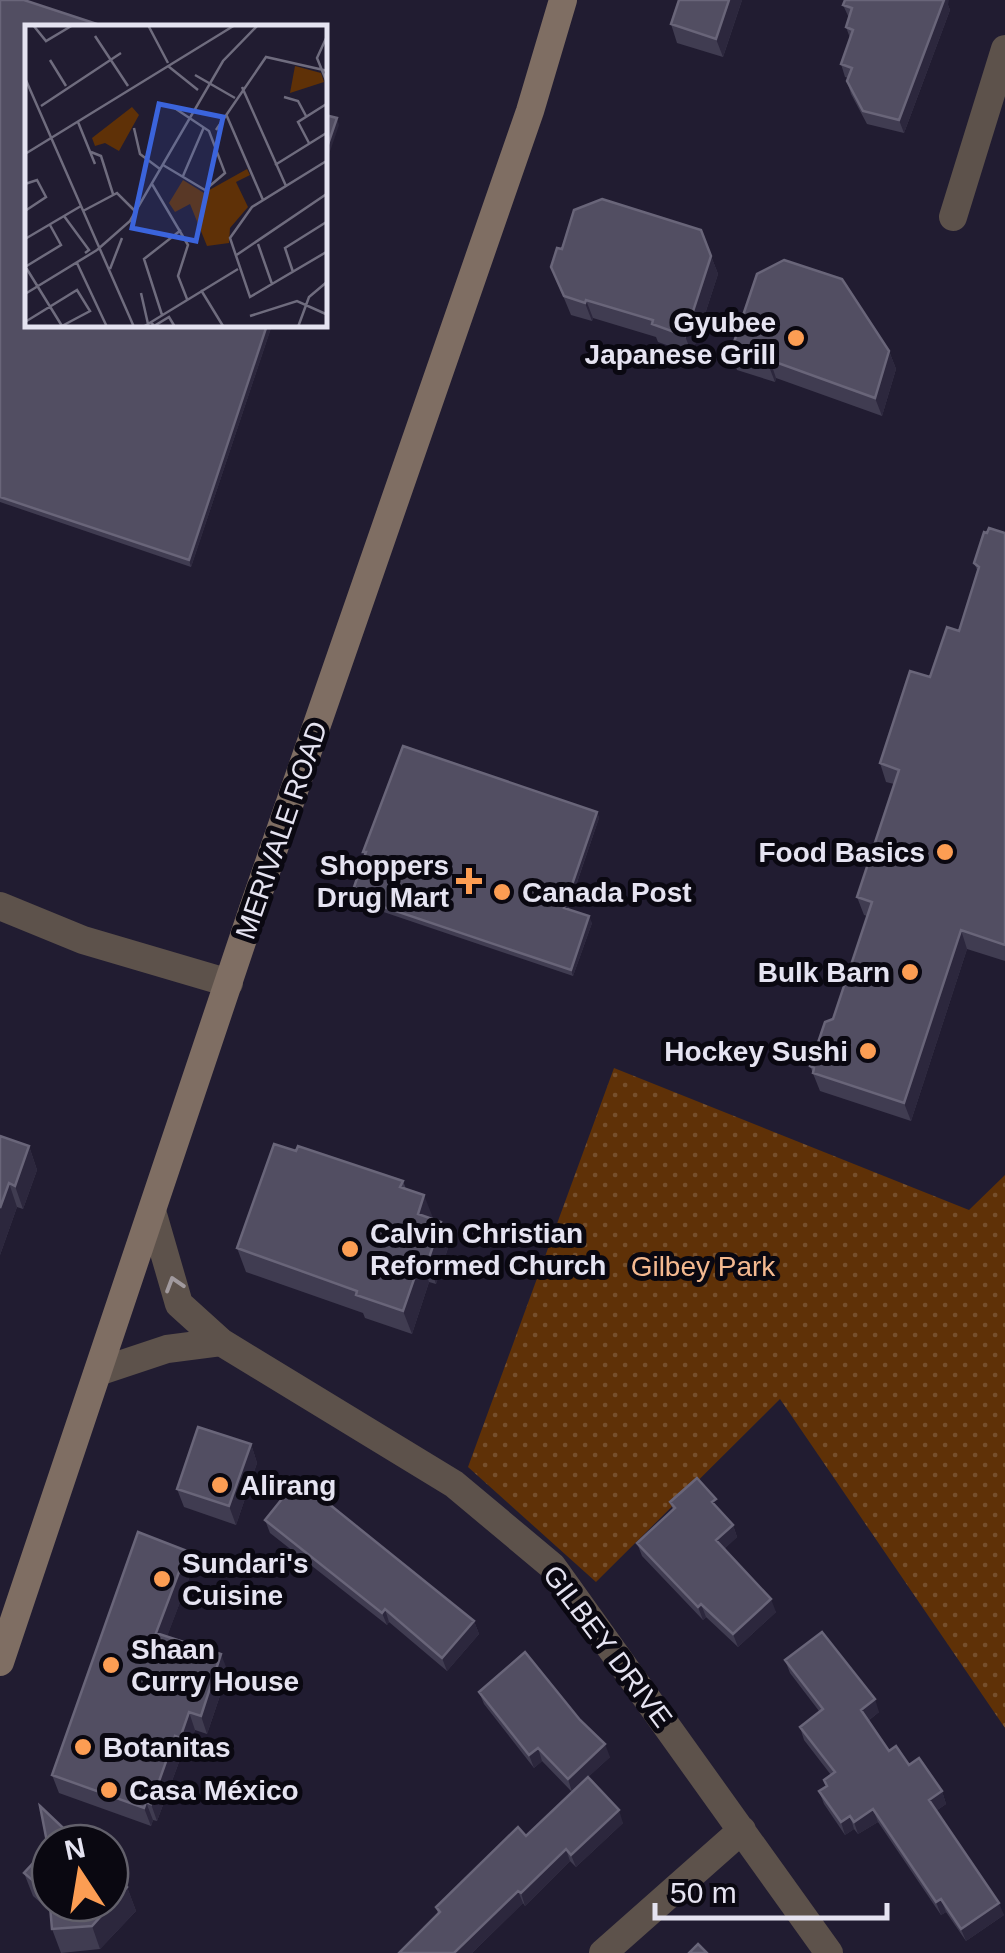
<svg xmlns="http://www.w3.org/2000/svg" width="1005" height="1953" viewBox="0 0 1005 1953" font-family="Helvetica,sans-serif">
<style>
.park{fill:url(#park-dots)}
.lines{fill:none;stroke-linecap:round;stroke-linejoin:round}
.minor{stroke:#5d524b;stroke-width:28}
.secondary{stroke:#7f6e63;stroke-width:28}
.wall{fill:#403c51}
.shaded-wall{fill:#2c273d}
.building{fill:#524e62;stroke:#696579;stroke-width:2.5}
.oneway{stroke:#a19a9e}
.poi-dot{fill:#fc9d53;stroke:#0a0811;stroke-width:4}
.labels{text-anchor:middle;stroke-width:10;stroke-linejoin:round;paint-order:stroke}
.poi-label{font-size:28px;font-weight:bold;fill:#e5e3f1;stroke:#0a0811;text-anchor:start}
.street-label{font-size:28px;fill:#e5e3f1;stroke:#0a0811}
.park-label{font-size:28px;fill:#f4b990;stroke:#0a0811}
.inset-road{fill:none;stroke:#6f6c7e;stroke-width:2.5}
.view{fill:#3b64dc;fill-opacity:0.15;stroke:#3b64dc;stroke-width:5}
.inset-edge{fill:none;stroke:#e5e3f1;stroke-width:5}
</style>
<defs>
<pattern id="park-dots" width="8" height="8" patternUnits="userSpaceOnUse" patternTransform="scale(2.5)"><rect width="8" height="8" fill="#5f3107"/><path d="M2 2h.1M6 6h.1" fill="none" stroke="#764f2c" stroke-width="1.8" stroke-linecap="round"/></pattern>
</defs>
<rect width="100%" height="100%" fill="#211c31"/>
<!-- park -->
<path class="park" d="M 614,1068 L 969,1210 L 1005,1175 L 1005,1728 L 780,1399 L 596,1582 L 468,1467 Z"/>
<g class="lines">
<!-- minor -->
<path class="minor" d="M 953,217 L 1005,49
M 0,906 L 83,940 L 229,983
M 152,1211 L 179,1304 L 221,1342 L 454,1484 L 552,1566 L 829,1953
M 98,1372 L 167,1349 L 221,1342
M 603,1953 L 742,1830"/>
<!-- secondary -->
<path class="secondary" d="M 0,1662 L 254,906 L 530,111 L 563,0"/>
</g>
<!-- wall -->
<path class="wall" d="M 0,0 L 28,325 L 272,325 L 191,567 L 0,502 Z
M 742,0 L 723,57 L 677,43 L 671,24 Z
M 843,5 L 948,5 L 950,10 L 904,133 L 867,124 L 851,94 L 847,81 L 848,78 L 845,77 L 841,64 L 850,38 L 846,27 L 849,18 Z
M 562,249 L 711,256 L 718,274 L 692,354 L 658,342 L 656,337 L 593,318 L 592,321 L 571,315 L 551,267 Z
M 731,351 L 889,351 L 896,369 L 882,416 L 776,378 L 775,382 L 737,370 Z
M 1005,533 L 1005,961 L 967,949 L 911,1121 L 820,1091 L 810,1066 L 833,1019 L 867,916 L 864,915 L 857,897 L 894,784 L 886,782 L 880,763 L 959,631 L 978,572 L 974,563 Z
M 597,812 L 599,818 L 568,909 L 592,923 L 573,976 L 354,902 L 351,896 L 365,856 L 363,852 Z
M 0,1136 L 29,1146 L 37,1170 L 23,1209 L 17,1207 L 0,1255 Z
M 296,1151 L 403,1181 L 406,1189 L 432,1219 L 449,1245 L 436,1284 L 429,1282 L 412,1334 L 365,1318 L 363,1313 L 246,1272 L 237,1248 Z
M 251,1444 L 257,1463 L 236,1525 L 184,1507 L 177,1489 Z
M 670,1502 L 720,1511 L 733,1525 L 737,1537 L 724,1549 L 776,1612 L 738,1647 L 706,1617 L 703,1620 L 642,1556 L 637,1543 L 673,1510 Z
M 265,1520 L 474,1621 L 479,1634 L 447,1671 L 389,1622 L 387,1625 L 270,1533 Z
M 193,1568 L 167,1636 L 228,1672 L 207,1734 L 195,1730 L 186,1756 L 182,1754 L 157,1821 L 153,1820 L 151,1826 L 59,1793 L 52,1775 Z
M 785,1660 L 879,1712 L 868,1721 L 889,1751 L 942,1791 L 946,1804 L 936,1811 L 1004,1915 L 966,1941 L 946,1912 L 941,1915 L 878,1822 L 858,1834 L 854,1829 L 845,1835 L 824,1804 L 819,1791 L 826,1787 L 824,1780 L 831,1775 L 804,1740 L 800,1727 L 819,1711 L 790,1673 Z
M 479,1692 L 610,1757 L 588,1777 L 623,1823 L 576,1867 L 570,1861 L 525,1906 L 523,1903 L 472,1953 L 399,1953 L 438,1914 L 436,1907 L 526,1836 L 572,1792 L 542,1761 L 534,1768 L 484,1704 Z
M 24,1873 L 127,1887 L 136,1911 L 100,1949 L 61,1953 L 52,1929 L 50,1911 L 33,1896 Z"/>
<!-- shaded-wall -->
<path class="shaded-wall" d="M 729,0 L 742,0 L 723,57 L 716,39 Z
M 943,0 L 949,0 L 948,5 L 950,10 L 904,133 L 899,120 Z
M 337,118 L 339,125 L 325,166 L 325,153 Z
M 711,256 L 718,274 L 692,354 L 685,336 Z
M 586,300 L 593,318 L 592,321 L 585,303 Z
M 267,325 L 272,325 L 191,567 L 189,560 Z
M 889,351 L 896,369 L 882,416 L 875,398 Z
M 770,360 L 776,378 L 775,382 L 768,364 Z
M 597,812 L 599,818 L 566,914 L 564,908 Z
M 589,916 L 592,923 L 573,976 L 571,970 Z
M 961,930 L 967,949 L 911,1121 L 904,1103 Z
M 29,1146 L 37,1170 L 23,1209 L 15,1186 Z
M 9,1183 L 17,1207 L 0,1255 L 0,1208 Z
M 424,1195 L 433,1218 L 418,1214 Z
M 441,1222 L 449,1245 L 436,1284 L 428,1261 Z
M 421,1259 L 429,1282 L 412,1334 L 403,1311 Z
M 251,1444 L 257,1463 L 236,1525 L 229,1506 Z
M 733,1525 L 737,1537 L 720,1553 L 716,1540 Z
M 187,1551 L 193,1568 L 162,1650 L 156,1633 Z
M 771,1599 L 776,1612 L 738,1647 L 733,1634 Z
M 701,1604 L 706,1617 L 703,1620 L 698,1607 Z
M 385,1609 L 389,1622 L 387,1625 L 382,1613 Z
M 474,1621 L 479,1634 L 447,1671 L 442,1658 Z
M 221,1654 L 228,1672 L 207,1734 L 201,1716 Z
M 875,1699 L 879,1712 L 865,1723 L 861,1710 Z
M 189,1712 L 195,1730 L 186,1756 L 180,1738 Z
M 175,1736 L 182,1754 L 157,1821 L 151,1804 Z
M 605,1744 L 610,1757 L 572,1792 L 568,1779 Z
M 538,1748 L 542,1761 L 534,1768 L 529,1755 Z
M 942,1791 L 946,1804 L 933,1813 L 929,1800 Z
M 146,1802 L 153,1820 L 151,1826 L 144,1808 Z
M 873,1809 L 878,1822 L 858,1834 L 854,1822 Z
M 619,1810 L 623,1823 L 576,1867 L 571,1855 Z
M 850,1816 L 854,1829 L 845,1835 L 841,1822 Z
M 566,1849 L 570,1861 L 525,1906 L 521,1893 Z
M 127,1887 L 136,1911 L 100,1949 L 92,1926 Z
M 518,1891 L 523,1903 L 472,1953 L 454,1953 Z
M 941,1899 L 946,1912 L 941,1915 L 936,1902 Z
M 999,1903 L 1004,1915 L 966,1941 L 961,1929 Z"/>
<!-- building -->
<path class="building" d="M 0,0 L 24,0 L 109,28 L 28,28 L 28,325 L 267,325 L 189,560 L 0,497 Z
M 679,0 L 729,0 L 716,39 L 671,24 Z
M 845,0 L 944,0 L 899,120 L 863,111 L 847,81 L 852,68 L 841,64 L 853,30 L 846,27 L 852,8 L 843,5 Z
M 325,115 L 337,118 L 325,153 Z
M 602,199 L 701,230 L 711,256 L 685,336 L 652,324 L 653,320 L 586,300 L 585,303 L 564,296 L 551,267 L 557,248 L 562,249 L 574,210 Z
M 784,260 L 842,279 L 889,351 L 875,398 L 770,360 L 768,364 L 731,351 L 757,274 Z
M 989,528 L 1005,533 L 1005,945 L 961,930 L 904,1103 L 813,1073 L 814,1068 L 810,1066 L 825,1022 L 833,1019 L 872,902 L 857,897 L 899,770 L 880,763 L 910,671 L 930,677 L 947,627 L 959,631 L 979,567 L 974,563 L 984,532 L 987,533 Z
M 403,746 L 597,812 L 564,908 L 589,916 L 571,970 L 351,896 L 366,852 L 363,852 Z
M 0,1136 L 29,1146 L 15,1186 L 9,1183 L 0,1208 Z
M 274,1144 L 296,1151 L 298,1146 L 403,1181 L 400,1187 L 424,1195 L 418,1214 L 441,1222 L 428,1261 L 421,1259 L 403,1311 L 356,1295 L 357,1291 L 237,1248 Z
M 198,1427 L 251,1444 L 229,1506 L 177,1489 Z
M 697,1478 L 716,1499 L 712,1502 L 733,1525 L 716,1540 L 771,1599 L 733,1634 L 701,1604 L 698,1607 L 637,1543 L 675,1508 L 670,1502 Z
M 298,1479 L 474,1621 L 442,1658 L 385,1609 L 382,1613 L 265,1520 Z
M 138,1532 L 187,1551 L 156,1633 L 221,1654 L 201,1716 L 189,1712 L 180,1738 L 175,1736 L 151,1804 L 146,1802 L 144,1808 L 52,1775 Z
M 822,1632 L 875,1699 L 861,1710 L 889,1751 L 896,1746 L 909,1765 L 919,1758 L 942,1791 L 929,1800 L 999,1903 L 961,1929 L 941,1899 L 936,1902 L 873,1809 L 854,1822 L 850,1816 L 841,1822 L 819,1791 L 827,1786 L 824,1780 L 835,1772 L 800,1727 L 823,1709 L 785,1660 Z
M 525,1652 L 580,1720 L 605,1744 L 568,1779 L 538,1748 L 529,1755 L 479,1692 Z
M 588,1777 L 619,1810 L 571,1855 L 566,1849 L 521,1893 L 518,1891 L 454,1953 L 399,1953 L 440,1912 L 436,1907 L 518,1827 L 526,1836 Z
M 40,1806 L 79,1843 L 50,1843 L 50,1903 L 110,1903 L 110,1871 L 127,1887 L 92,1926 L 52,1929 L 49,1894 L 24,1873 L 48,1847 Z
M 698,1944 L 707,1953 L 689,1953 Z"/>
<!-- one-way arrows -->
<defs><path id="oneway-chevron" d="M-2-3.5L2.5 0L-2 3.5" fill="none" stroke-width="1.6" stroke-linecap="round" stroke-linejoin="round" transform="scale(2.5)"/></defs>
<use class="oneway" href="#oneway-chevron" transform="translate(174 1284) rotate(-107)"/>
<!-- markers -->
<g class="poi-dot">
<circle cx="796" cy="338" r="10"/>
<circle cx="945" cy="852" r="10"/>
<path d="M464 866h10v10h10v10h-10v10h-10v-10h-10v-10h10z"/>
<circle cx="502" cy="892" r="10"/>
<circle cx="910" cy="972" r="10"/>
<circle cx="868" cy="1051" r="10"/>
<circle cx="350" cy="1249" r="10"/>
<circle cx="220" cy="1485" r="10"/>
<circle cx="162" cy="1579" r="10"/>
<circle cx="111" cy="1665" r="10"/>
<circle cx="83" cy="1747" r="10"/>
<circle cx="109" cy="1790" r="10"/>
</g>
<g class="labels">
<!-- poi labels -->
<g class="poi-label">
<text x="776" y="332" text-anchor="end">Gyubee<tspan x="776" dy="32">Japanese Grill</tspan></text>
<text x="925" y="862" text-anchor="end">Food Basics</text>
<text x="449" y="875" text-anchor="end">Shoppers<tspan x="449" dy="32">Drug Mart</tspan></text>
<text x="522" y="902">Canada Post</text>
<text x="890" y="982" text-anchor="end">Bulk Barn</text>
<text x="848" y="1061" text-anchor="end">Hockey Sushi</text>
<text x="370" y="1243">Calvin Christian<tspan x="370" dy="32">Reformed Church</tspan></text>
<text x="240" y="1495">Alirang</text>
<text x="182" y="1573">Sundari's<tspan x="182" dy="32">Cuisine</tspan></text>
<text x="131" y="1659">Shaan<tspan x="131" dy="32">Curry House</tspan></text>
<text x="103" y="1757">Botanitas</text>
<text x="129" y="1800">Casa México</text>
</g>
<!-- street labels -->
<g class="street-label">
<text transform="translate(281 830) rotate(-71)" y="10">MERIVALE ROAD</text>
<text transform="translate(608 1646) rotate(53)" y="10">GILBEY DRIVE</text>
</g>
<!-- park labels -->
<g class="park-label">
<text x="703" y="1276">Gilbey Park</text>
</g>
</g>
<!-- overview -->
<g transform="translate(25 25)">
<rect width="302" height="302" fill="#211c31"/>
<path d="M 107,82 L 114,90 L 94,126 L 80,118 L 70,121 L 67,113 Z" fill="#5f3107"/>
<path d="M 270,41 L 296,48 L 299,57 L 265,68 ZM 222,144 L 225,150 L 211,157 L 223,182 L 205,203 L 204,218 L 182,221 L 165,179 L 150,187 L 144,178 L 158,155 L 179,168 Z" fill="#5f3107"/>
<path class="inset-road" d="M 8,0 L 21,16 L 48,0M 123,0 L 143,38M 303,9 L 292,33 L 303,60M 70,11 L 103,61M 25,35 L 41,61M 143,41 L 173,65M 170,50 L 210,73M 0,53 L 109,302M 217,62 L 261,161M 259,72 L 273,76 L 281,91M 16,81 L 96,28M 201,89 L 238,175M 53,97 L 70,139M 109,103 L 115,129 L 135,144M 191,105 L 241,32 L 303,46M 284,118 L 273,97 L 303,78M 66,127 L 76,131 L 88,169M 0,129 L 210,0M 303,135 L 227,182 L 205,213 L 225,272 L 303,226M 138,140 L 180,165 L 200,148 L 184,106 L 145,80M 250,140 L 303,107M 158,151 L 179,102M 0,159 L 12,155 L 21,172 L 0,186M 127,159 L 163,220 L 153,251 L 162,274M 58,186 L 92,168 L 110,186M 39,191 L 64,225 L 60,228M 0,214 L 56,181M 233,219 L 247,259M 72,225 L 105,196 L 198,36 L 233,0M 210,231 L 303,168M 52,238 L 82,302M 0,241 L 37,301M 0,242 L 36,220 L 25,200M 85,244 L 97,213M 268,247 L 260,223 L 303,196M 176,265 L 198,301M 116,268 L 123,299M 0,269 L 72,225M 137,290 L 119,234 L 156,205M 225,291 L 272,276 L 303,290M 0,297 L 52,265 L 65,286 L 35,302M 126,297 L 129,301 L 144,292 L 150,302M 118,302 L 213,244M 273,302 L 284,272 L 303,256"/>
<path class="view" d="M 134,79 L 198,92 L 171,216 L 107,203 Z"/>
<rect width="302" height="302" class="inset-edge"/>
</g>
<!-- north arrow -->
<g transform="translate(80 1873) rotate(348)"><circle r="48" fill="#0a0811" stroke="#62606b" stroke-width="2.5"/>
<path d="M0-8L18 38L0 25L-18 38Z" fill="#fc9d53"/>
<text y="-15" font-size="28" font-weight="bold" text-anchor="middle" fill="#e5e3f1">N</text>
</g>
<!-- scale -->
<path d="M655 1903v15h232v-15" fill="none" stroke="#e5e3f1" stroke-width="5"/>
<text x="670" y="1903" font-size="30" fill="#e5e3f1" stroke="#0a0811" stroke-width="8" paint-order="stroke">50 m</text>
</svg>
